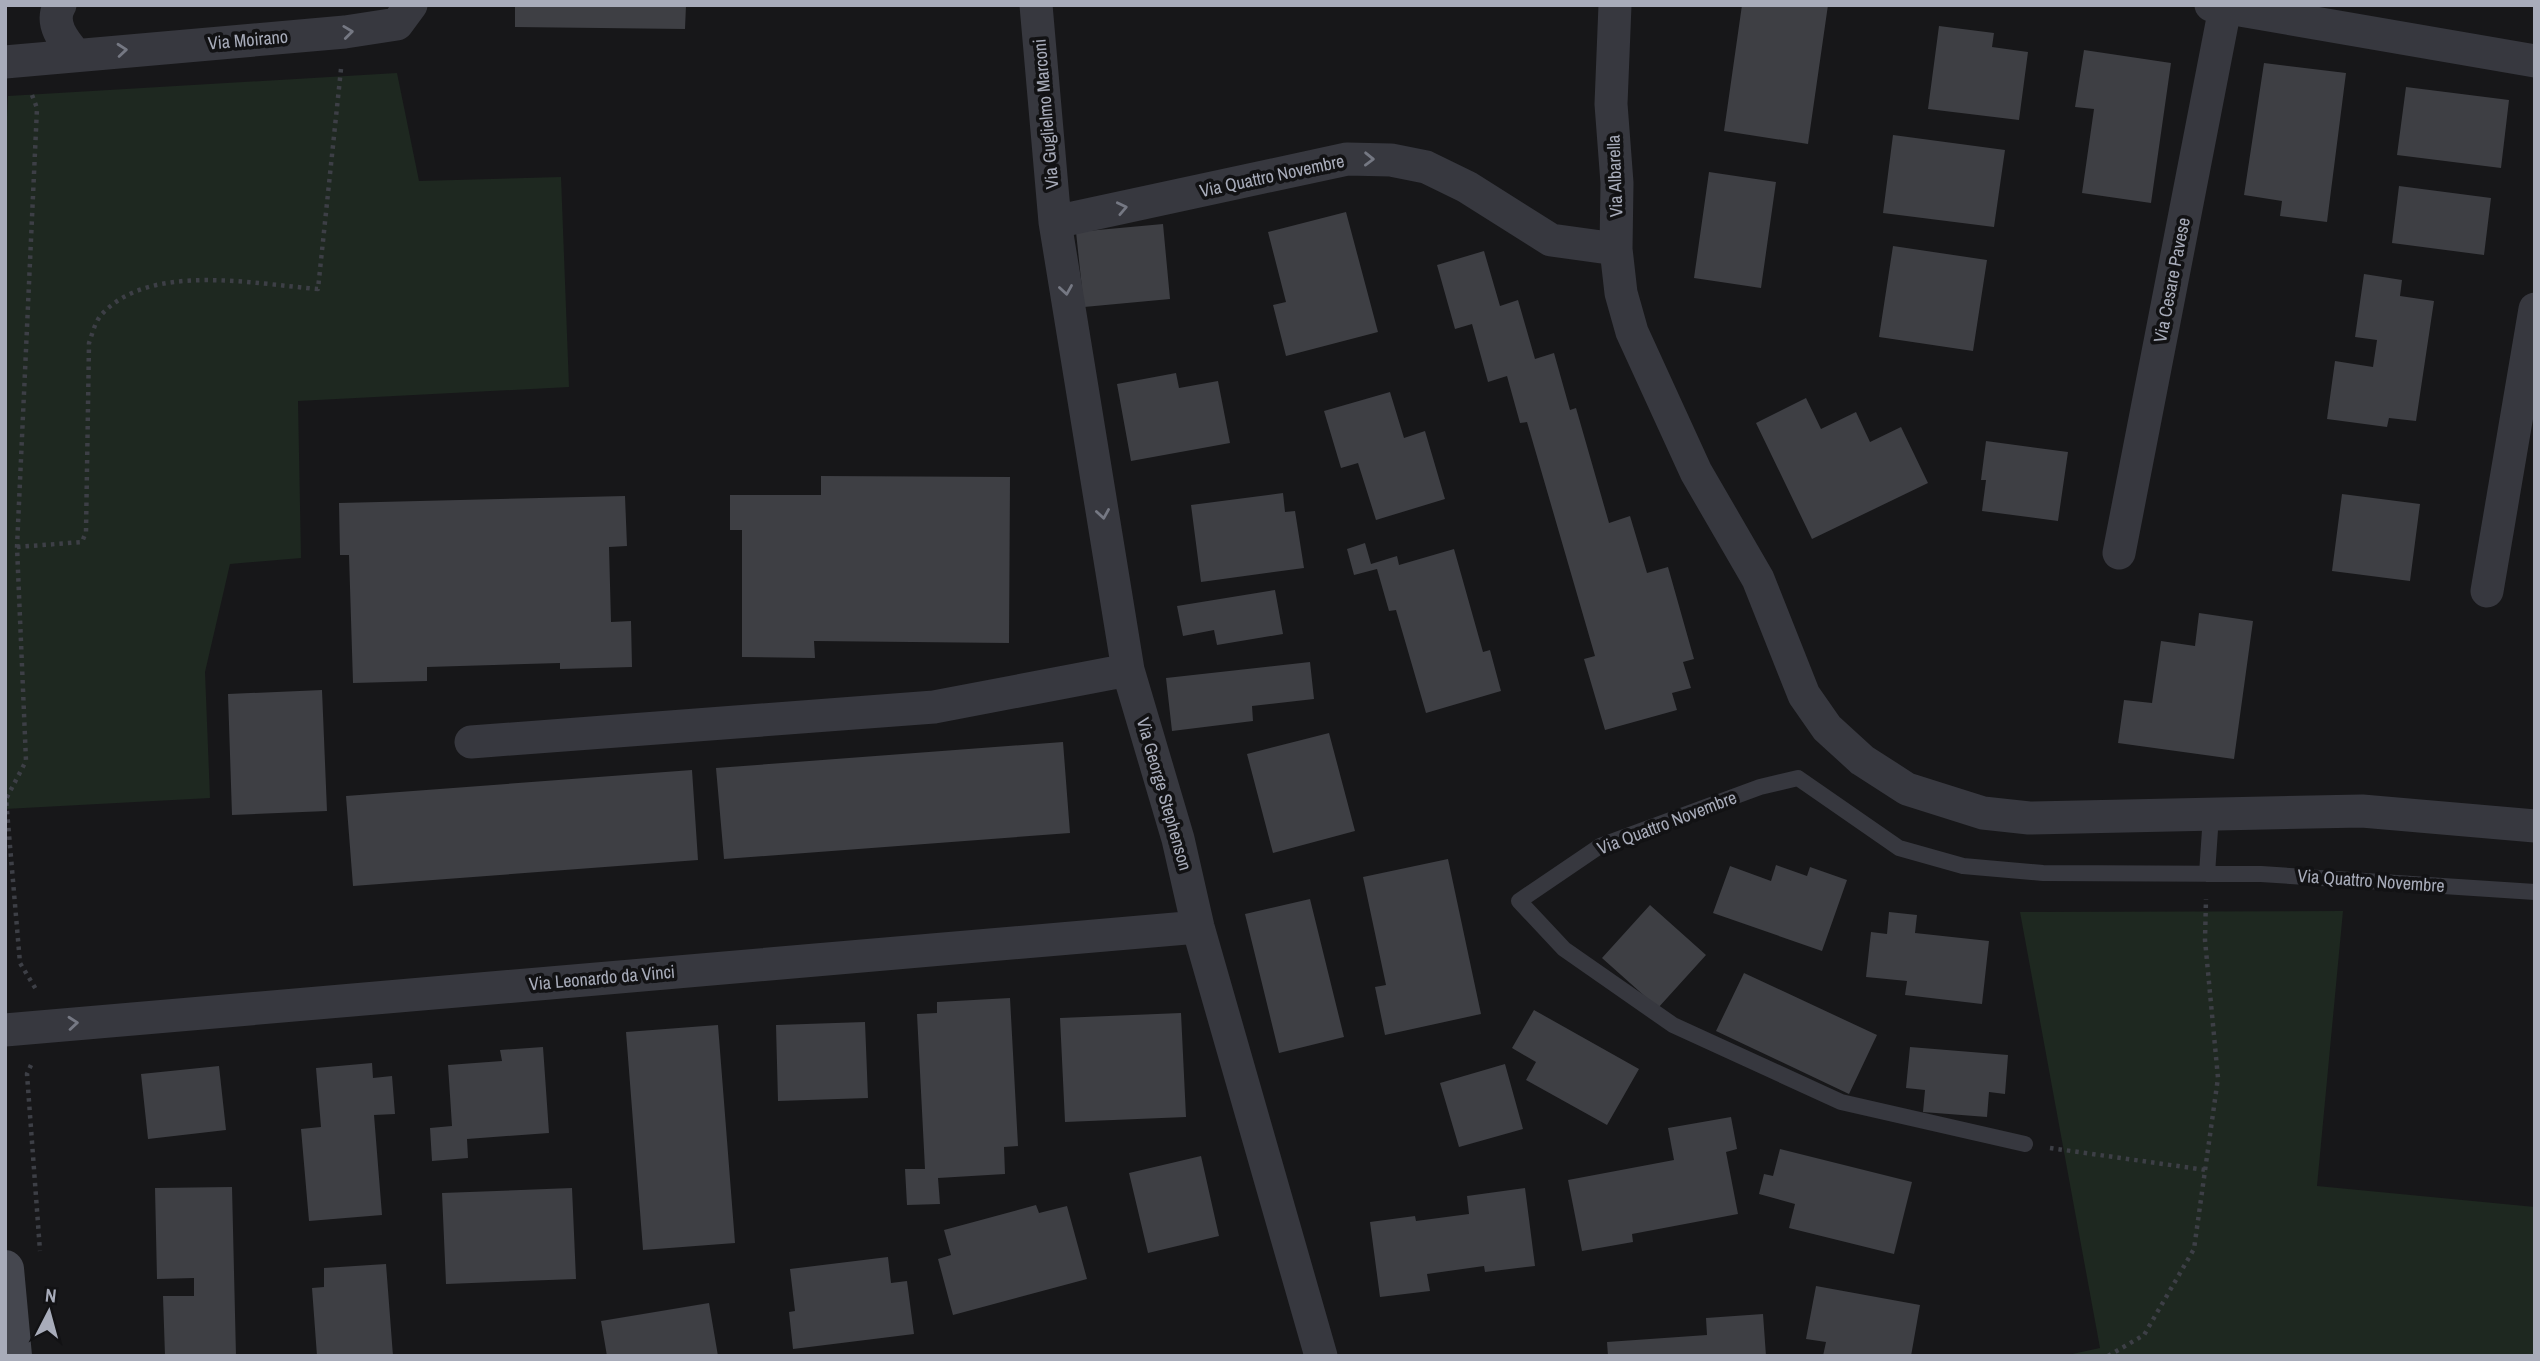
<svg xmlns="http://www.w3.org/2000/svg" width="2540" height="1361" viewBox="0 0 2540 1361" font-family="'Archivo Narrow',sans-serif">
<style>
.green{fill:#1e2820}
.building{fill:#3e3f44}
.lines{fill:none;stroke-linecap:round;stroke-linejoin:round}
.path{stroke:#3d3f46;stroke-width:4.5;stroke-dasharray:3.5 5;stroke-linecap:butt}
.lane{stroke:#37383f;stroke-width:16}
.street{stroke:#37383f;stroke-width:33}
.secondary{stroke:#45474f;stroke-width:38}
.oneway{stroke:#757883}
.labels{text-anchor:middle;stroke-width:7;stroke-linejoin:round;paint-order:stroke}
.street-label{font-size:18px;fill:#a8acba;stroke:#121214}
</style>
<rect width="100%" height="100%" fill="#171719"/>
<!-- green -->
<path class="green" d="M 397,73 L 419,181 L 561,177 L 569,387 L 298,401 L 301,558 L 230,564 L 205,672 L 210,798 L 5,809 L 5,157 L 8,96 Z
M 2343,911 L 2317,1186 L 2535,1207 L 2535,1356 L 2063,1356 L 2100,1348 L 2020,912 Z"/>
<!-- building -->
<path class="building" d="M 515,5 L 686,5 L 685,29 L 515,27 Z
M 1742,5 L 1828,5 L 1808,144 L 1724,131 Z
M 1939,26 L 1994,33 L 1992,47 L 2028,52 L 2019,120 L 1928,109 Z
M 2084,50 L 2171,63 L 2151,203 L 2082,193 L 2094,109 L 2075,107 Z
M 2264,63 L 2346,73 L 2327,222 L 2280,216 L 2282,201 L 2244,195 Z
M 2406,87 L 2509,100 L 2501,168 L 2397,155 Z
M 1893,135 L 2005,150 L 1994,227 L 1883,213 Z
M 1709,172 L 1776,182 L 1761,288 L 1694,278 Z
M 2399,186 L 2491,198 L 2484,255 L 2392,243 Z
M 1346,212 L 1378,332 L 1286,356 L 1273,305 L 1286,302 L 1268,232 Z
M 1163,224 L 1170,299 L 1084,307 L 1076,232 Z
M 1893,246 L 1987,260 L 1973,351 L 1879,337 Z
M 1484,251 L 1500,306 L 1518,300 L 1535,359 L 1554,353 L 1570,410 L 1576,408 L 1609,523 L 1630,516 L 1647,573 L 1668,567 L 1694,659 L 1683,662 L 1691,688 L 1672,693 L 1677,710 L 1605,730 L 1584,659 L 1595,656 L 1527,422 L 1520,423 L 1507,376 L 1488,382 L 1472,324 L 1455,329 L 1437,265 Z
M 2364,274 L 2402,280 L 2400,296 L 2434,301 L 2416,421 L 2389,418 L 2387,427 L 2327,419 L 2335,361 L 2373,367 L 2377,340 L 2355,337 Z
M 1176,373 L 1179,388 L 1218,381 L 1230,443 L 1131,461 L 1117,384 Z
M 1390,392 L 1404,438 L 1425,431 L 1445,499 L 1376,520 L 1358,463 L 1341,468 L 1324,411 Z
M 1806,398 L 1821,429 L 1856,412 L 1870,442 L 1901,427 L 1928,483 L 1812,539 L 1756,423 Z
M 1986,441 L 2068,452 L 2058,521 L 1982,511 L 1986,480 L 1981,480 Z
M 821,476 L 1010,477 L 1009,643 L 814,641 L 815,658 L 742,657 L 742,530 L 730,530 L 730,495 L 821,495 Z
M 1283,493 L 1285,512 L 1295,511 L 1304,568 L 1201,582 L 1191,505 Z
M 2342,494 L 2420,504 L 2410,581 L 2332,571 Z
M 625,496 L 627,546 L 609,547 L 611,622 L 631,621 L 632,667 L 560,669 L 560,663 L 427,667 L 427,681 L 353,683 L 349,555 L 340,555 L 339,503 Z
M 1365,543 L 1371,564 L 1397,556 L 1399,565 L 1454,549 L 1483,652 L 1490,650 L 1501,691 L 1426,713 L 1396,610 L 1389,611 L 1377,569 L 1354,575 L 1347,549 Z
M 1275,590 L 1283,634 L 1217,645 L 1214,630 L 1183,636 L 1177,606 Z
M 2199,613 L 2253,621 L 2234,759 L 2118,743 L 2124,700 L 2152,703 L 2161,641 L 2195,646 Z
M 1310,662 L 1314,699 L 1252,706 L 1253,721 L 1172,731 L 1166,678 Z
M 322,690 L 327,811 L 232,815 L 228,694 Z
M 1329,733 L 1355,831 L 1273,853 L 1247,754 Z
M 1063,742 L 1070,833 L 724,859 L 716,768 Z
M 692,770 L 698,860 L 353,886 L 346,796 Z
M 1448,859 L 1481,1014 L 1385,1035 L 1375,987 L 1386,985 L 1363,877 Z
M 1776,865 L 1807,876 L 1810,867 L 1847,880 L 1822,951 L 1713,913 L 1730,866 L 1771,881 Z
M 1310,899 L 1344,1037 L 1279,1053 L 1245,914 Z
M 1650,905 L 1706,955 L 1658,1008 L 1602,958 Z
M 1889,912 L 1917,915 L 1915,933 L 1989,941 L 1982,1004 L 1905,995 L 1907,981 L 1866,977 L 1871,932 L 1887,934 Z
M 1744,973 L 1877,1035 L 1849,1094 L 1716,1031 Z
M 1010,998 L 1018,1146 L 1004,1147 L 1005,1174 L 938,1178 L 940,1204 L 907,1205 L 905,1169 L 925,1169 L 917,1014 L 937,1013 L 937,1002 Z
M 1534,1010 L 1639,1069 L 1607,1125 L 1526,1080 L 1536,1062 L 1512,1048 Z
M 1181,1013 L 1186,1117 L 1065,1122 L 1060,1018 Z
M 865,1022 L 868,1098 L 778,1101 L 776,1025 Z
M 718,1025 L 735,1243 L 643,1250 L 626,1032 Z
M 543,1047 L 549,1133 L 467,1139 L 468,1158 L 432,1161 L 430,1128 L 452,1126 L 448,1065 L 502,1061 L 500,1050 Z
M 1910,1047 L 2008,1055 L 2005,1094 L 1989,1092 L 1987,1117 L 1923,1112 L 1925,1090 L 1906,1088 Z
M 372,1063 L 373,1078 L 392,1076 L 395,1114 L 374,1115 L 382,1215 L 309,1221 L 301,1129 L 321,1127 L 316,1068 Z
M 1505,1064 L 1523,1129 L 1459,1147 L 1440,1083 Z
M 219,1066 L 226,1130 L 148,1139 L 141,1074 Z
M 1731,1117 L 1737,1149 L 1726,1152 L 1738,1214 L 1632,1234 L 1633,1242 L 1582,1251 L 1568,1180 L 1674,1160 L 1668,1128 Z
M 1780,1149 L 1912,1182 L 1894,1254 L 1789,1228 L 1795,1204 L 1759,1194 L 1764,1174 L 1773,1176 Z
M 1201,1156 L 1219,1236 L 1148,1253 L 1129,1173 Z
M 232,1187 L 236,1356 L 165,1356 L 163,1296 L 194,1296 L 194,1278 L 157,1279 L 155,1188 Z
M 572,1188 L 576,1279 L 446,1284 L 442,1193 Z
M 1525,1188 L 1535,1266 L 1485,1272 L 1484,1266 L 1427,1274 L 1430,1291 L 1380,1297 L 1370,1222 L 1415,1216 L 1416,1221 L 1469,1214 L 1467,1196 Z
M 1036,1205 L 1039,1213 L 1067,1206 L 1087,1279 L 953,1315 L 938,1259 L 951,1255 L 944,1230 Z
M 888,1257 L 891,1283 L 907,1281 L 914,1334 L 793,1349 L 789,1312 L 795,1311 L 790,1269 Z
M 386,1264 L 393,1356 L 317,1356 L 312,1288 L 324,1287 L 324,1268 Z
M 1816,1286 L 1920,1305 L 1911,1356 L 1823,1356 L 1826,1342 L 1806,1339 Z
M 709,1303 L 718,1356 L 607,1356 L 601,1321 Z
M 1763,1314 L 1766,1356 L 1608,1356 L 1607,1342 L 1707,1335 L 1706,1318 Z"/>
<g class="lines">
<!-- path -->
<path class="path" d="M 32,95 L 37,108 L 17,547 L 26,761 L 6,799 L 20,963 L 37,991
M 17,547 L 82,542 L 86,532 L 89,343 C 92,335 95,321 102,314 C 150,262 254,284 318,289 L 341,69
M 31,1065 L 27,1074 L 40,1251
M 2050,1148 L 2206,1170
M 2108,1356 L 2144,1335 L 2194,1249 L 2218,1078 L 2205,940 L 2206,899"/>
<!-- lane -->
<path class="lane" d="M 2207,874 L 2211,815
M 2025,1144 L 1841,1102 L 1673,1025 L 1564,949 L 1519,901 L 1600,846 L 1760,787 L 1798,778 L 1899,848 L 1963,866 L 2043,873 L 2261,874 L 2535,892"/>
<!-- street -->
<path class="street" d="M 60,5 C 49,23 64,41 75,54
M 1036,5 L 1055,222 L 1128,670 L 1178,839 L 1198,927 L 1321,1356
M 1615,5 L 1611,104 L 1617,183 L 1616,249 L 1621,293 L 1632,332 L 1696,472 L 1758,579 L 1804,695 L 1827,728 L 1862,760 L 1907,789 L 1983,813 L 2029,818 L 2362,811 L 2535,826
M 2211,5 L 2535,61
M 5,62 L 345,32 L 397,24 L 411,5
M 1055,222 L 1347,159 L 1391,160 L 1426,167 L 1467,187 L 1551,240 L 1616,249
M 2119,553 L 2225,8
M 2487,591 L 2535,309
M 471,742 L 934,707 L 1128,670
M 5,1030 L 1198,927"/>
<!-- secondary -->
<path class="secondary" d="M 5,1269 L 13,1356"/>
</g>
<!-- one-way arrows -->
<defs><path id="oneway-chevron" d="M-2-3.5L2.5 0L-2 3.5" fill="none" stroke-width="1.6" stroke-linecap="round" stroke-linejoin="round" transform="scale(1.75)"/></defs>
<g class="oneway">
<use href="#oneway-chevron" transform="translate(348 32) rotate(-7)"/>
<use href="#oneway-chevron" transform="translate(122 50) rotate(-5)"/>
<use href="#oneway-chevron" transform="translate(1369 159) rotate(1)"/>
<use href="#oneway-chevron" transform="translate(1122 208) rotate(-12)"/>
<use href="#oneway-chevron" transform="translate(1066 290) rotate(81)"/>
<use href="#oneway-chevron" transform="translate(1103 514) rotate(81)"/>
<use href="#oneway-chevron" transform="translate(73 1023) rotate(-5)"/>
</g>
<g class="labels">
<!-- street labels -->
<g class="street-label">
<text transform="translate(248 40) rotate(-5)" y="6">Via Moirano</text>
<text transform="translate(1046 114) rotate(-95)" y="6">Via Guglielmo Marconi</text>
<text transform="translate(1272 176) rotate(-12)" y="6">Via Quattro Novembre</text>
<text transform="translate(1615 176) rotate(-92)" y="6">Via Albarella</text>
<text transform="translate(2172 280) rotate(-79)" y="6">Via Cesare Pavese</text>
<text transform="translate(1164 794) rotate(74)" y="6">Via George Stephenson</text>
<text transform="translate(1667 823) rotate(-21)" y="6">Via Quattro Novembre</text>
<text transform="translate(2371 881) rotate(4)" y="6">Via Quattro Novembre</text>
<text transform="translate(602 978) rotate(-5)" y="6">Via Leonardo da Vinci</text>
</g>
</g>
<!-- border -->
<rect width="2540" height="1361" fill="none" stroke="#a8acba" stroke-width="14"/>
<!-- north arrow -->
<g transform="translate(49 1312) rotate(6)" stroke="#121214" stroke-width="5" paint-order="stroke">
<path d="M0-5L12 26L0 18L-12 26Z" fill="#a8acba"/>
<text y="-10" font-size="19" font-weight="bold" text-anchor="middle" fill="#a8acba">N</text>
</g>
</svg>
